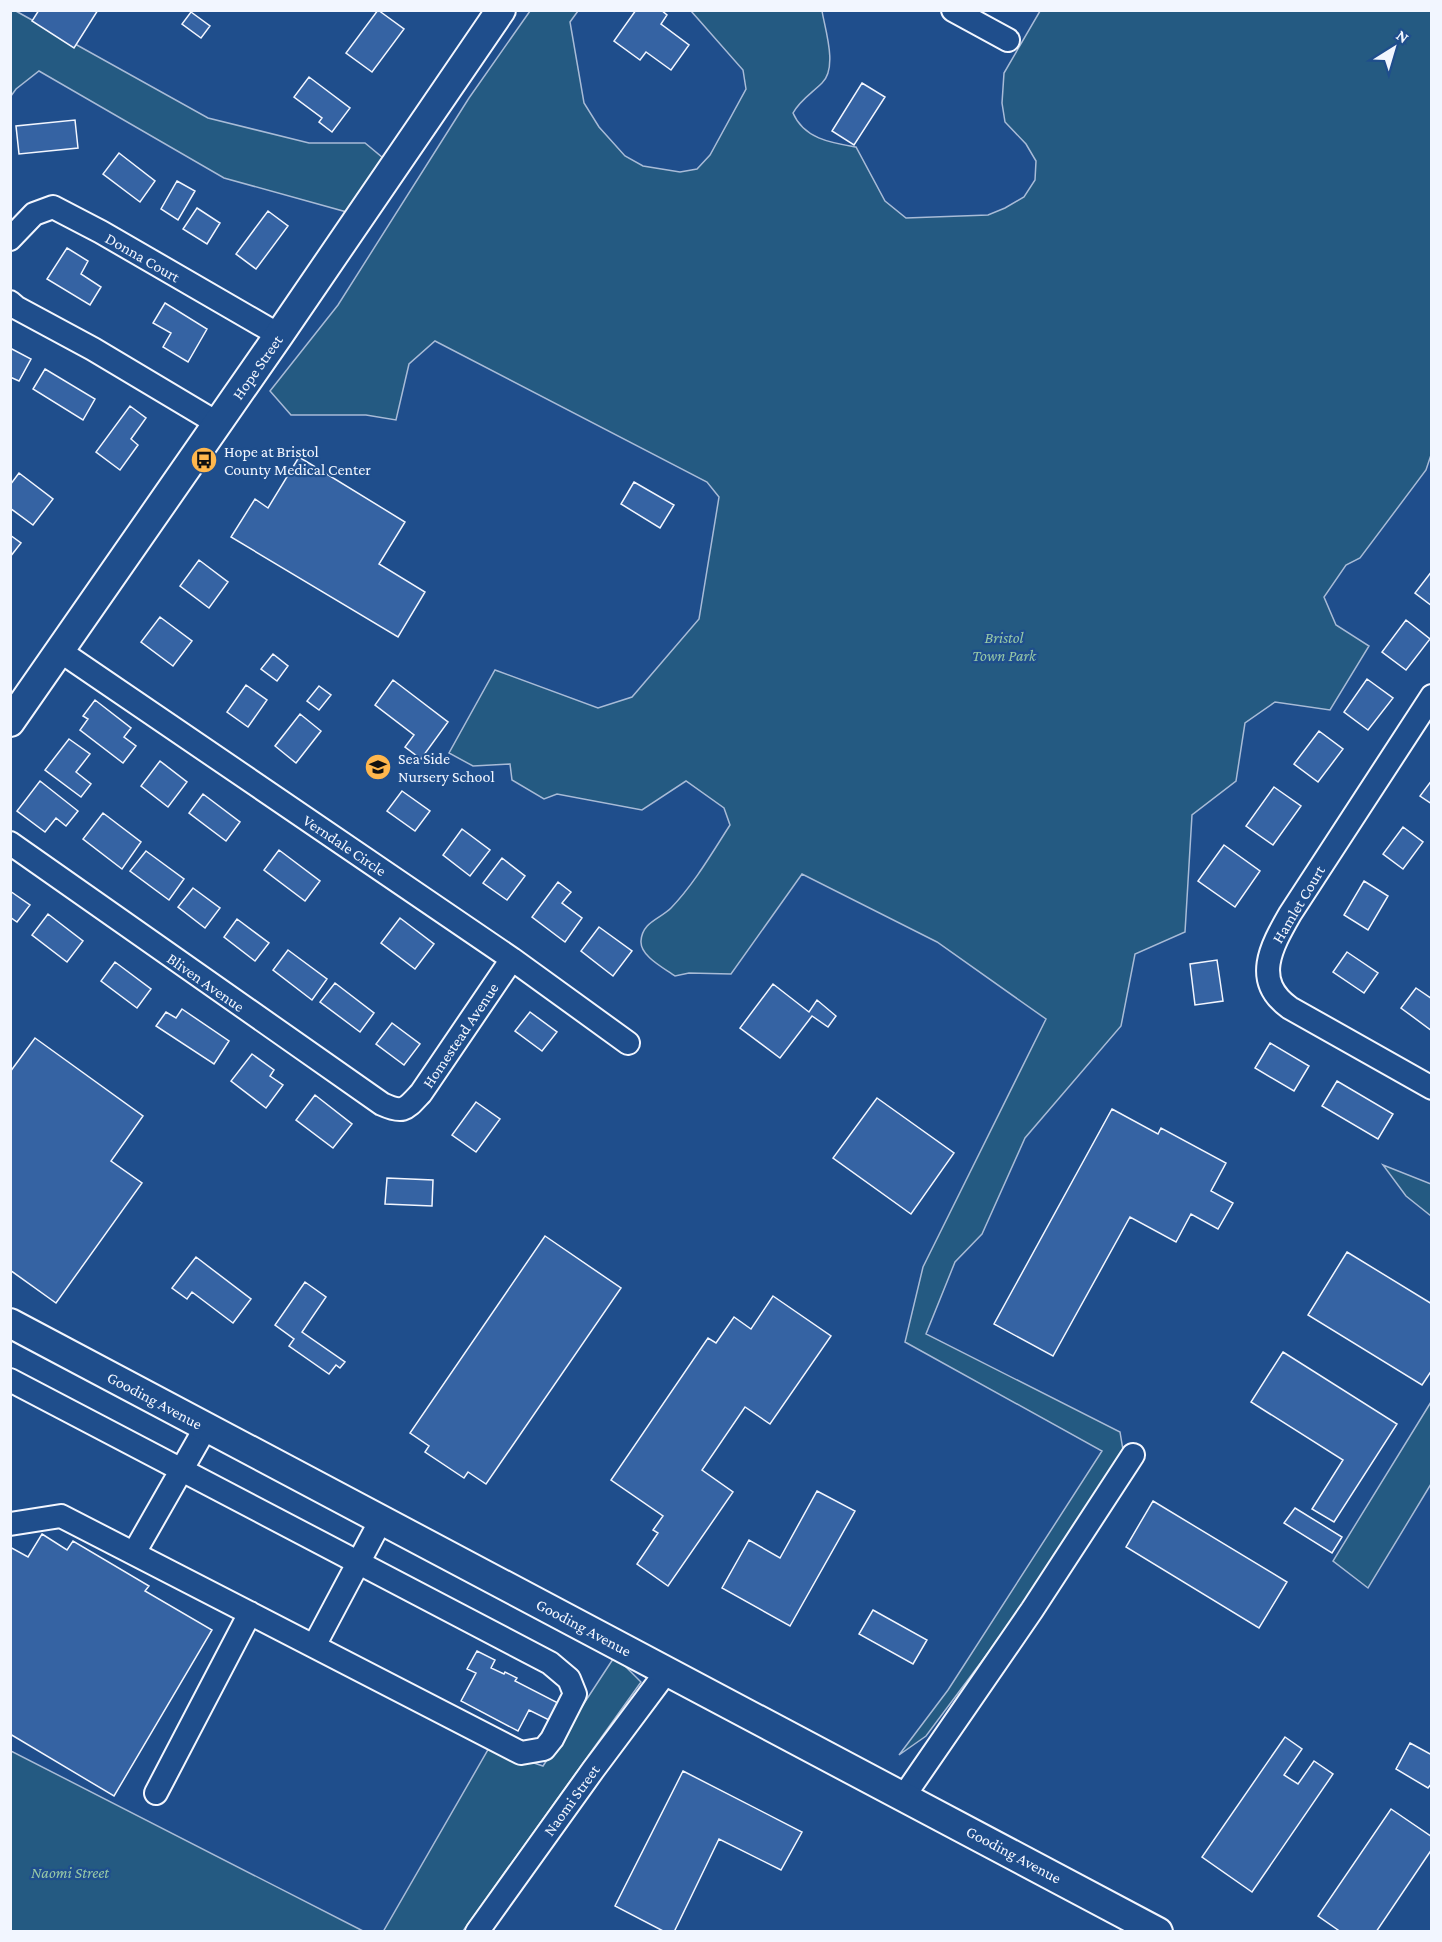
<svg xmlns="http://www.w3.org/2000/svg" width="1442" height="1942" viewBox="0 0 1442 1942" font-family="'Crimson Pro',serif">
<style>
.green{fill:#245a82;stroke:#a8bbd7;stroke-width:1.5}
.building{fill:#3563a3;stroke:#f2f6ff;stroke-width:1.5}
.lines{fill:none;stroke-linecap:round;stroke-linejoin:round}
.minor-casing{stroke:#f2f6ff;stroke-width:26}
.major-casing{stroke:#f2f6ff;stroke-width:32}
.minor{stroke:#1f4e8c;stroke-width:22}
.major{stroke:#1f4e8c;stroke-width:28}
.labels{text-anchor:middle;stroke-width:4.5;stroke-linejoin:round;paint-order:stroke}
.street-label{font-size:16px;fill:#f2f6ff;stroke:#1f4e8c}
.poi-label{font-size:16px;fill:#f2f6ff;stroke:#1f4e8c;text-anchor:start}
.park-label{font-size:16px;font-style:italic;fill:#97c8a6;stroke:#1f4e8c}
</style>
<rect width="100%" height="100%" fill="#1f4e8c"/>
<!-- green -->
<path class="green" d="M 14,10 L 208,118 L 309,143 L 365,143 L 383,158 L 354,214 L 224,178 L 39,71 L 16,89 L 11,96 L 10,11 Z
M 530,11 L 578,11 L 570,22 L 584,103 L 599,127 L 625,156 L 643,166 L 680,172 L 697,169 L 710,155 L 746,89 L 743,70 L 691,11 L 822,11 C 825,29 838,68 822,83 C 812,93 800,100 793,113 C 804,139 832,143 856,147 L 885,201 L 906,218 L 988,215 L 1005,208 L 1024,197 L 1035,180 L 1036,161 L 1026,144 L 1005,122 L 1002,103 L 1004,73 L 1040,11 L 1431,11 L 1432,452 L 1426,470 L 1360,558 L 1346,565 L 1324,597 L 1336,625 L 1369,646 L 1330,710 L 1275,702 L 1245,723 L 1236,781 L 1192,815 L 1185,932 L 1135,954 L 1121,1026 L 1025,1138 L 982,1234 L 955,1262 L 926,1334 L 1120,1432 L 1123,1450 L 1020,1610 L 926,1736 L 899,1755 L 948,1690 L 1102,1451 L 905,1342 L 923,1267 L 1046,1019 L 937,942 L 802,874 L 731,974 L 689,973 L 675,976 C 664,968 640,956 641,941 C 642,922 660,919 671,908 C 694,884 712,853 730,825 L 724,808 L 686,781 L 642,810 L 557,794 L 544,799 L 512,780 L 510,764 L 473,766 L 449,753 L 495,670 L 598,708 L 632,697 L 699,619 L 719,497 L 707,482 L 435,341 L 409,364 L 396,420 L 366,415 L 291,415 L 270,391 L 338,305 L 469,98 Z
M 1383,1165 L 1431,1184 L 1431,1216 L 1406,1196 Z
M 1431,1402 L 1431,1484 L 1368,1588 L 1333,1561 Z
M 615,1656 L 641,1682 L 463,1931 L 383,1932 L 489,1748 L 543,1766 Z
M 10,1751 L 11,1751 L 363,1931 L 11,1931 Z"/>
<!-- building -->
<path class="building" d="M 39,10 L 98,10 L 74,48 L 32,21 Z
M 378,10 L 404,29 L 372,72 L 346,53 Z
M 636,10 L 661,10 L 667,15 L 661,24 L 689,45 L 671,70 L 646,52 L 640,60 L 614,41 Z
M 191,12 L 210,26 L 201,38 L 182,24 Z
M 309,77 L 350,108 L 332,132 L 319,122 L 322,118 L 294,97 Z
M 862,83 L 885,97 L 854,145 L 832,131 Z
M 75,120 L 78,148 L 19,154 L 16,126 Z
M 119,153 L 155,181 L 140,202 L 103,174 Z
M 177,181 L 195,191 L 178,220 L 161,209 Z
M 197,208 L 220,223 L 207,244 L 183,229 Z
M 268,211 L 288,226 L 256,269 L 236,254 Z
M 67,248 L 88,261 L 81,274 L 101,287 L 90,305 L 47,279 Z
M 165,303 L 207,329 L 188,362 L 163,347 L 171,333 L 153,323 Z
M 10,348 L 31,359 L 19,381 L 10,377 Z
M 45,369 L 95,399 L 83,420 L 33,389 Z
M 130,406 L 146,418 L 131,439 L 138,445 L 120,470 L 96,452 Z
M 299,457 L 405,522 L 379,564 L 425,592 L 398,637 L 231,537 L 255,499 L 268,508 Z
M 19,473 L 53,499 L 33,525 L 10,508 L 10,485 Z
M 634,482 L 674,505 L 660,528 L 621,504 Z
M 10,535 L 21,543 L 10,557 Z
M 199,560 L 228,582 L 209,608 L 180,586 Z
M 1432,571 L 1432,606 L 1415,593 Z
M 160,617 L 192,641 L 173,666 L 141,642 Z
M 1406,620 L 1430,639 L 1406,670 L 1382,652 Z
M 273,654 L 288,666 L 277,681 L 261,669 Z
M 1367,679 L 1393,698 L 1368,730 L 1344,712 Z
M 393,680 L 448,722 L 421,759 L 405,747 L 414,735 L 375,705 Z
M 246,685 L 267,700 L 248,727 L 227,712 Z
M 319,686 L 331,695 L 319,710 L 307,701 Z
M 95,700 L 131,728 L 124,737 L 136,746 L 123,763 L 80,730 L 88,719 L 83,716 Z
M 300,714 L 321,731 L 296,763 L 275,746 Z
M 1319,731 L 1343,749 L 1318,782 L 1294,764 Z
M 69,739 L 90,754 L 76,772 L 91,784 L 81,797 L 45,770 Z
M 160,761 L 187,782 L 168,807 L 141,786 Z
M 1432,780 L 1432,804 L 1420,796 Z
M 40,781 L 78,811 L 66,826 L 56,818 L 45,832 L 17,811 Z
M 1274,787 L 1301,806 L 1273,845 L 1246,826 Z
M 402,791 L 430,811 L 415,831 L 387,811 Z
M 203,794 L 240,822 L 226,841 L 189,813 Z
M 103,813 L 141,842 L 122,869 L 83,839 Z
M 1403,827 L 1423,842 L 1403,869 L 1383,854 Z
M 462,829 L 490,850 L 470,876 L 443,855 Z
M 1224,845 L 1260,871 L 1235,907 L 1198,881 Z
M 279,850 L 320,881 L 305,901 L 264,870 Z
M 146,851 L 184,879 L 169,900 L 130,871 Z
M 502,858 L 525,876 L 507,900 L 483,883 Z
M 1364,881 L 1388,896 L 1368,930 L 1344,915 Z
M 558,882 L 571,892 L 562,903 L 582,918 L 565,942 L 532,917 Z
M 193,888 L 220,908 L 205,928 L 178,907 Z
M 10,891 L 30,905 L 17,922 L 10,917 Z
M 48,914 L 83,941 L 67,962 L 32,935 Z
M 400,918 L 434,944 L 415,969 L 381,943 Z
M 237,919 L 269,943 L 255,961 L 224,937 Z
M 599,927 L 632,951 L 613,976 L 581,951 Z
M 288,950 L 327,979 L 312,1000 L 273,970 Z
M 1347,952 L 1378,973 L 1364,993 L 1333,972 Z
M 1217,960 L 1223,1001 L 1195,1005 L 1190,964 Z
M 115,962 L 151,989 L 137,1008 L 101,981 Z
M 335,983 L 374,1013 L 360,1032 L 320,1002 Z
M 773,984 L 809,1012 L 817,1000 L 836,1016 L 828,1027 L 812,1016 L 780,1058 L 740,1028 Z
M 1416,988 L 1432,999 L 1432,1031 L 1401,1008 Z
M 182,1009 L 229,1041 L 214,1064 L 156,1026 L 166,1012 L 176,1018 Z
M 530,1012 L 557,1032 L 542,1051 L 515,1031 Z
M 392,1023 L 420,1044 L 404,1065 L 376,1044 Z
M 35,1038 L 143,1116 L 111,1161 L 142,1183 L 56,1303 L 10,1270 L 10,1072 Z
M 1270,1043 L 1309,1066 L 1294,1091 L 1255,1068 Z
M 252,1054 L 274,1070 L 270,1076 L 283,1085 L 266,1108 L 231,1081 Z
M 1337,1081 L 1393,1114 L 1378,1139 L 1322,1106 Z
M 315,1095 L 352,1124 L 333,1148 L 296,1120 Z
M 877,1098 L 954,1153 L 911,1214 L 833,1158 Z
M 476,1102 L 500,1119 L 476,1152 L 452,1135 Z
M 1112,1109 L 1158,1134 L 1161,1128 L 1226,1163 L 1211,1191 L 1233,1203 L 1218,1229 L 1191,1214 L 1176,1242 L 1130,1217 L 1053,1356 L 994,1324 Z
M 387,1178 L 433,1180 L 432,1206 L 385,1204 Z
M 545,1236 L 621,1288 L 486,1484 L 468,1472 L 464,1478 L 425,1452 L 429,1446 L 410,1433 Z
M 1347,1252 L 1432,1304 L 1432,1370 L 1422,1385 L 1308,1315 Z
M 196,1257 L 251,1299 L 233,1323 L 192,1292 L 187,1299 L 172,1288 Z
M 305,1282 L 326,1297 L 302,1332 L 345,1362 L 340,1368 L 336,1365 L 329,1374 L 289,1346 L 294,1339 L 275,1325 Z
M 773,1296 L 831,1336 L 770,1424 L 745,1407 L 702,1470 L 733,1492 L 668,1586 L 637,1564 L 658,1533 L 653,1530 L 663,1516 L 611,1480 L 708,1338 L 716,1343 L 734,1317 L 751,1329 Z
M 1283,1352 L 1397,1424 L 1334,1522 L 1312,1509 L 1343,1460 L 1251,1402 Z
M 817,1491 L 855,1511 L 790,1626 L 722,1588 L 749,1540 L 780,1558 Z
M 1153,1501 L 1287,1582 L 1259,1628 L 1126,1547 Z
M 1295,1508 L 1342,1537 L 1332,1553 L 1284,1523 Z
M 42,1534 L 67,1550 L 73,1541 L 149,1586 L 145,1591 L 212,1630 L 114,1796 L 10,1734 L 10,1547 L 28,1557 Z
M 873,1610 L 927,1640 L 913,1664 L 859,1634 Z
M 477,1651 L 495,1660 L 491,1668 L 504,1674 L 505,1672 L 517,1678 L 515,1681 L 560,1704 L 551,1721 L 529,1710 L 518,1731 L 461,1701 L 476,1673 L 467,1669 Z
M 1285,1737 L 1302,1749 L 1284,1775 L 1298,1784 L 1314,1761 L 1333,1774 L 1252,1892 L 1202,1857 Z
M 1410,1743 L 1432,1755 L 1432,1783 L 1428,1788 L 1396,1769 Z
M 683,1771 L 802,1832 L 781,1870 L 719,1839 L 674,1932 L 665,1932 L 615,1906 Z
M 1391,1809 L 1432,1837 L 1432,1849 L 1376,1932 L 1341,1932 L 1318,1916 Z"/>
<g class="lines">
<defs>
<path id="minor" d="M 953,10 L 1008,40
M 10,239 L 34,214 L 53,207 L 101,232 L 279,335
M 10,302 L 17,308 L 93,349 L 217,423
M 60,651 L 512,959 L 628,1043
M 1432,696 L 1290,914 C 1271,947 1252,981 1290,1008 L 1432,1088
M 10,843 L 382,1104 C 404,1114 406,1109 421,1093 L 512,959
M 10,1380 L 550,1663 L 569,1679 L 575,1694 L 552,1739 L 544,1749 L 521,1753 L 61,1516 L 10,1524
M 134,1553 L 206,1427
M 314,1646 L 381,1520
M 156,1793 L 250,1613
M 904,1796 L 1032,1610 L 1133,1455
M 477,1932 L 593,1770 L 667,1671"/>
<path id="major" d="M 10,722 L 279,335 L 501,10
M 10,1323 C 393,1526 777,1727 1158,1932"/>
</defs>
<!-- minor casing -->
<use href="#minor" class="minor-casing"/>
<!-- major casing -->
<use href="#major" class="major-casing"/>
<!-- minor -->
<use href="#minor" class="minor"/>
<!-- major -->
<use href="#major" class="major"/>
</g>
<!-- icons -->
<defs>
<symbol id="bus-disc" viewBox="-11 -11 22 22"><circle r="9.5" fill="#ffb74d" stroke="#1f4e8c"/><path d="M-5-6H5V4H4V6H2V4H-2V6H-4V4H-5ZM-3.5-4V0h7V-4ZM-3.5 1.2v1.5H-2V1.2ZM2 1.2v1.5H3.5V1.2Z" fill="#111"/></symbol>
<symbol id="school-disc" viewBox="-11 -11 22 22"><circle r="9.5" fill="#ffb74d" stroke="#1f4e8c"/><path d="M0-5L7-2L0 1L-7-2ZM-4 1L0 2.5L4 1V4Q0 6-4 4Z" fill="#111"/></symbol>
</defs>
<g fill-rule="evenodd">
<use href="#bus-disc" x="189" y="445" width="30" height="30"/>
<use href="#school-disc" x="363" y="752" width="30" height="30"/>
</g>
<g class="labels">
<!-- street labels -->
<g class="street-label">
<text transform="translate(143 257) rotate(30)" y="6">Donna Court</text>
<text transform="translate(257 367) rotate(-55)" y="6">Hope Street</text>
<text transform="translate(345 845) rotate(34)" y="6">Verndale Circle</text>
<text transform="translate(1298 904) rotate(-59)" y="6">Hamlet Court</text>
<text transform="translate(206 982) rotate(35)" y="6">Bliven Avenue</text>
<text transform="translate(460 1035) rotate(-56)" y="6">Homestead Avenue</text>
<text transform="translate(155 1400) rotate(28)" y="6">Gooding Avenue</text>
<text transform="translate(584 1627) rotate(28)" y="6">Gooding Avenue</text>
<text transform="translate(571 1800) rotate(-54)" y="6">Naomi Street</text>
<text transform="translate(1014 1854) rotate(28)" y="6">Gooding Avenue</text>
</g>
<!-- poi labels -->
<g class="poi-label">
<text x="224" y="457">Hope at Bristol<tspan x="224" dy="18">County Medical Center</tspan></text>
<text x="398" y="764">Sea Side<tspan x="398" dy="18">Nursery School</tspan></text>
</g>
<!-- park labels -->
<g class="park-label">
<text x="1004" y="643">Bristol<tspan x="1004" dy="18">Town Park</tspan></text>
<text x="70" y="1878">Naomi Street</text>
</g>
</g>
<!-- border -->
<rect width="1442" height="1942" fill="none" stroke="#f2f6ff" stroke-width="24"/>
<!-- north arrow -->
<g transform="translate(1394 48) rotate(37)" stroke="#1f4e8c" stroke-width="4.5" paint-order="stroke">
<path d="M0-4.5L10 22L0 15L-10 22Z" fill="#f2f6ff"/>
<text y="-9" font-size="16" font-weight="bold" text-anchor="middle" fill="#f2f6ff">N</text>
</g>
</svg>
